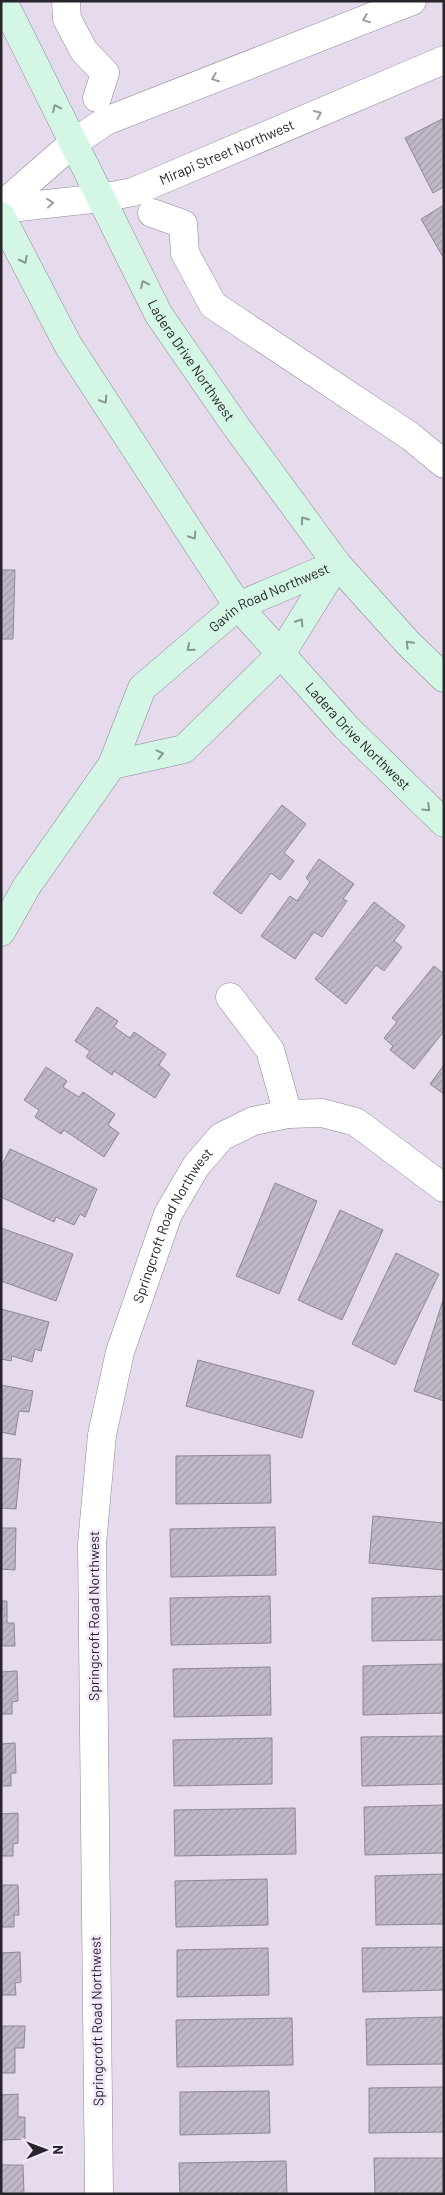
<svg xmlns="http://www.w3.org/2000/svg" width="445" height="2195" viewBox="0 0 445 2195" font-family="Barlow,sans-serif">
<style>
.building{fill:url(#building-hatch);stroke:#8f8696}
.lines{fill:none;stroke-linecap:round;stroke-linejoin:round}
.street-casing{stroke:#908798;stroke-width:29}
.secondary-casing{stroke:#908798;stroke-width:29}
.street{stroke:#fff;stroke-width:28}
.secondary{stroke:#d3f7e4;stroke-width:28}
.oneway{stroke:#9e9ca0}
.oneway2{stroke:#869891}
.labels{text-anchor:middle;stroke-width:5;stroke-linejoin:round;paint-order:stroke}
.street-label{font-size:14px;fill:#28242b;stroke:#f3e8fb}
</style>
<defs>
<pattern id="building-hatch" width="6" height="6" patternUnits="userSpaceOnUse" patternTransform="scale(1.25)"><rect width="6" height="6" fill="#c0b7c8"/><path d="M-1 1l2-2M0 6l6-6M5 7l2-2" fill="none" stroke="#a59dac"/></pattern>
</defs>
<rect width="100%" height="100%" fill="#e5dbed"/>
<!-- building -->
<path class="building" d="M 444,118 L 444,187 L 433,193 L 405,138 Z
M 444,205 L 444,257 L 443,257 L 421,219 Z
M 1,570 L 15,570 L 13,639 L 1,639 Z
M 282,805 L 306,824 L 284,853 L 294,861 L 280,880 L 271,873 L 241,914 L 213,893 Z
M 319,859 L 354,884 L 343,899 L 347,901 L 322,937 L 314,932 L 295,959 L 261,936 L 290,896 L 297,901 L 310,882 L 306,878 Z
M 374,902 L 405,926 L 394,941 L 402,947 L 384,971 L 376,965 L 346,1004 L 315,979 Z
M 434,966 L 444,974 L 444,1031 L 414,1069 L 390,1050 L 393,1046 L 384,1038 L 397,1022 L 392,1018 Z
M 97,1007 L 118,1021 L 114,1027 L 130,1038 L 134,1032 L 166,1054 L 159,1065 L 170,1074 L 155,1098 L 114,1071 L 112,1075 L 86,1057 L 90,1051 L 75,1041 Z
M 444,1065 L 444,1094 L 430,1084 Z
M 46,1067 L 67,1081 L 63,1087 L 79,1097 L 83,1092 L 115,1114 L 108,1125 L 119,1133 L 104,1157 L 64,1130 L 61,1134 L 35,1117 L 39,1110 L 24,1100 Z
M 10,1149 L 97,1189 L 85,1217 L 80,1214 L 74,1225 L 56,1217 L 54,1222 L 1,1197 L 1,1167 Z
M 275,1183 L 317,1201 L 279,1294 L 236,1276 Z
M 340,1210 L 383,1230 L 342,1320 L 298,1300 Z
M 1,1228 L 73,1254 L 56,1301 L 1,1281 Z
M 396,1253 L 439,1274 L 395,1365 L 352,1344 Z
M 443,1300 L 444,1300 L 444,1401 L 414,1391 Z
M 1,1309 L 49,1322 L 41,1351 L 35,1349 L 32,1362 L 12,1356 L 11,1361 L 1,1359 Z
M 198,1360 L 314,1391 L 302,1438 L 186,1406 Z
M 1,1385 L 33,1391 L 29,1412 L 19,1411 L 15,1435 L 1,1432 Z
M 270,1455 L 271,1503 L 176,1504 L 176,1456 Z
M 1,1458 L 21,1459 L 16,1509 L 1,1508 Z
M 373,1516 L 444,1523 L 444,1570 L 369,1563 Z
M 275,1527 L 276,1575 L 171,1577 L 170,1529 Z
M 1,1528 L 16,1528 L 15,1570 L 1,1569 Z
M 270,1596 L 271,1643 L 171,1645 L 170,1598 Z
M 444,1596 L 444,1640 L 372,1641 L 372,1598 Z
M 1,1601 L 7,1601 L 7,1623 L 14,1623 L 15,1646 L 1,1646 Z
M 444,1664 L 444,1713 L 363,1715 L 363,1666 Z
M 270,1667 L 271,1715 L 174,1717 L 173,1669 Z
M 17,1671 L 18,1701 L 12,1702 L 12,1714 L 1,1714 L 1,1672 Z
M 444,1736 L 444,1784 L 362,1786 L 361,1737 Z
M 272,1738 L 272,1784 L 174,1786 L 173,1740 Z
M 15,1743 L 16,1773 L 11,1773 L 11,1786 L 1,1786 L 1,1744 Z
M 444,1805 L 444,1853 L 365,1855 L 364,1807 Z
M 295,1808 L 296,1854 L 175,1856 L 174,1810 Z
M 18,1813 L 18,1843 L 13,1844 L 13,1856 L 1,1856 L 1,1814 Z
M 444,1874 L 444,1924 L 376,1925 L 375,1876 Z
M 267,1879 L 268,1925 L 176,1927 L 175,1881 Z
M 1,1885 L 18,1885 L 19,1915 L 14,1915 L 14,1927 L 1,1927 Z
M 444,1947 L 444,1990 L 363,1992 L 362,1948 Z
M 268,1948 L 269,1995 L 177,1997 L 177,1950 Z
M 20,1952 L 21,1982 L 15,1983 L 16,1995 L 1,1995 L 1,1953 Z
M 444,2017 L 444,2064 L 367,2065 L 366,2019 Z
M 292,2018 L 293,2065 L 177,2067 L 176,2020 Z
M 1,2026 L 25,2026 L 24,2048 L 15,2048 L 15,2073 L 1,2073 Z
M 444,2087 L 444,2132 L 369,2133 L 369,2088 Z
M 269,2091 L 270,2133 L 180,2135 L 180,2092 Z
M 18,2094 L 18,2117 L 25,2117 L 25,2139 L 1,2140 L 1,2095 Z
M 374,2158 L 444,2158 L 444,2194 L 375,2194 Z
M 286,2161 L 287,2194 L 180,2194 L 179,2163 Z
M 1,2165 L 23,2165 L 24,2194 L 1,2194 Z"/>
<g class="lines">
<defs>
<g id="street">
<path d="M 66,1 L 67,19 L 84,51 L 105,73 L 97,98"/>
<path d="M 1,206 L 73,143 L 106,121 L 412,1"/>
<path id="s1" d="M 1,209 L 101,198 L 133,192 L 444,60"/>
<path d="M 152,213 L 183,224 L 185,253 L 213,305 L 410,436 L 444,464"/>
<path d="M 230,997 L 270,1050 L 288,1114 L 322,1113 L 356,1122 L 444,1188"/>
<path id="s2" d="M 99,2194 L 92,1544 L 102,1435 L 120,1352 L 168,1214 L 196,1166 L 221,1137 L 253,1121 L 288,1114"/>
</g>
<g id="secondary">
<path id="s3" d="M 3,1 L 159,315 L 235,425 L 337,564 L 408,643 L 444,678"/>
<path id="s4" d="M 1,216 L 68,345 L 238,606 L 346,727 L 444,823"/>
<path d="M 112,765 L 184,749 L 281,654 L 337,564"/>
<path id="s5" d="M 1,932 L 27,886 L 112,765 L 142,688 L 238,606 L 337,564"/>
</g>
</defs>
<!-- street casing -->
<use href="#street" class="street-casing"/>
<!-- secondary casing -->
<use href="#secondary" class="secondary-casing"/>
<!-- street -->
<use href="#street" class="street"/>
<!-- secondary -->
<use href="#secondary" class="secondary"/>
</g>
<!-- one-way arrows -->
<defs><path id="oneway-chevron" d="M-2-3.5L2.5 0L-2 3.5" fill="none" stroke-width="1.6" stroke-linecap="round" stroke-linejoin="round" transform="scale(1.25)"/></defs>
<g class="oneway">
<use href="#oneway-chevron" transform="translate(366 19) rotate(159)"/>
<use href="#oneway-chevron" transform="translate(215 78) rotate(159)"/>
<use href="#oneway-chevron" transform="translate(318 114) rotate(-23)"/>
<use href="#oneway-chevron" transform="translate(50 203) rotate(-6)"/>
</g>
<g class="oneway2">
<use href="#oneway-chevron" transform="translate(56 108) rotate(-116)"/>
<use href="#oneway-chevron" transform="translate(24 260) rotate(63)"/>
<use href="#oneway-chevron" transform="translate(144 284) rotate(-116)"/>
<use href="#oneway-chevron" transform="translate(104 400) rotate(57)"/>
<use href="#oneway-chevron" transform="translate(304 520) rotate(-126)"/>
<use href="#oneway-chevron" transform="translate(193 536) rotate(57)"/>
<use href="#oneway-chevron" transform="translate(300 622) rotate(-58)"/>
<use href="#oneway-chevron" transform="translate(409 644) rotate(-134)"/>
<use href="#oneway-chevron" transform="translate(190 648) rotate(140)"/>
<use href="#oneway-chevron" transform="translate(160 754) rotate(-13)"/>
<use href="#oneway-chevron" transform="translate(427 808) rotate(43)"/>
</g>
<g class="labels">
<!-- street labels -->
<g class="street-label">
<text dy="5" stroke="none"><textPath href="#s1" startOffset="235">Mirapi Street Northwest</textPath></text>
<text dy="5" stroke="none"><textPath href="#s3" startOffset="406">Ladera Drive Northwest</textPath></text>
<text dy="5" stroke="none"><textPath href="#s5" startOffset="441">Gavin Road Northwest</textPath></text>
<text dy="5" stroke="none"><textPath href="#s4" startOffset="634">Ladera Drive Northwest</textPath></text>
<text dy="5" stroke="none"><textPath href="#s2" startOffset="982">Springcroft Road Northwest</textPath></text>
<text transform="translate(94 1616) rotate(-90)" y="5">Springcroft Road Northwest</text>
<text transform="translate(97 2021) rotate(-91)" y="5">Springcroft Road Northwest</text>
</g>
</g>
<!-- border -->
<rect width="445" height="2195" fill="none" stroke="#28242b" stroke-width="5"/>
<!-- north arrow -->
<g transform="translate(45 2150) rotate(89)" stroke="#f3e8fb" stroke-width="4" paint-order="stroke">
<path d="M0-4L9 19L0 12L-9 19Z" fill="#28242b"/>
<text y="-8" font-size="14" font-weight="bold" text-anchor="middle" fill="#28242b">N</text>
</g>
</svg>
